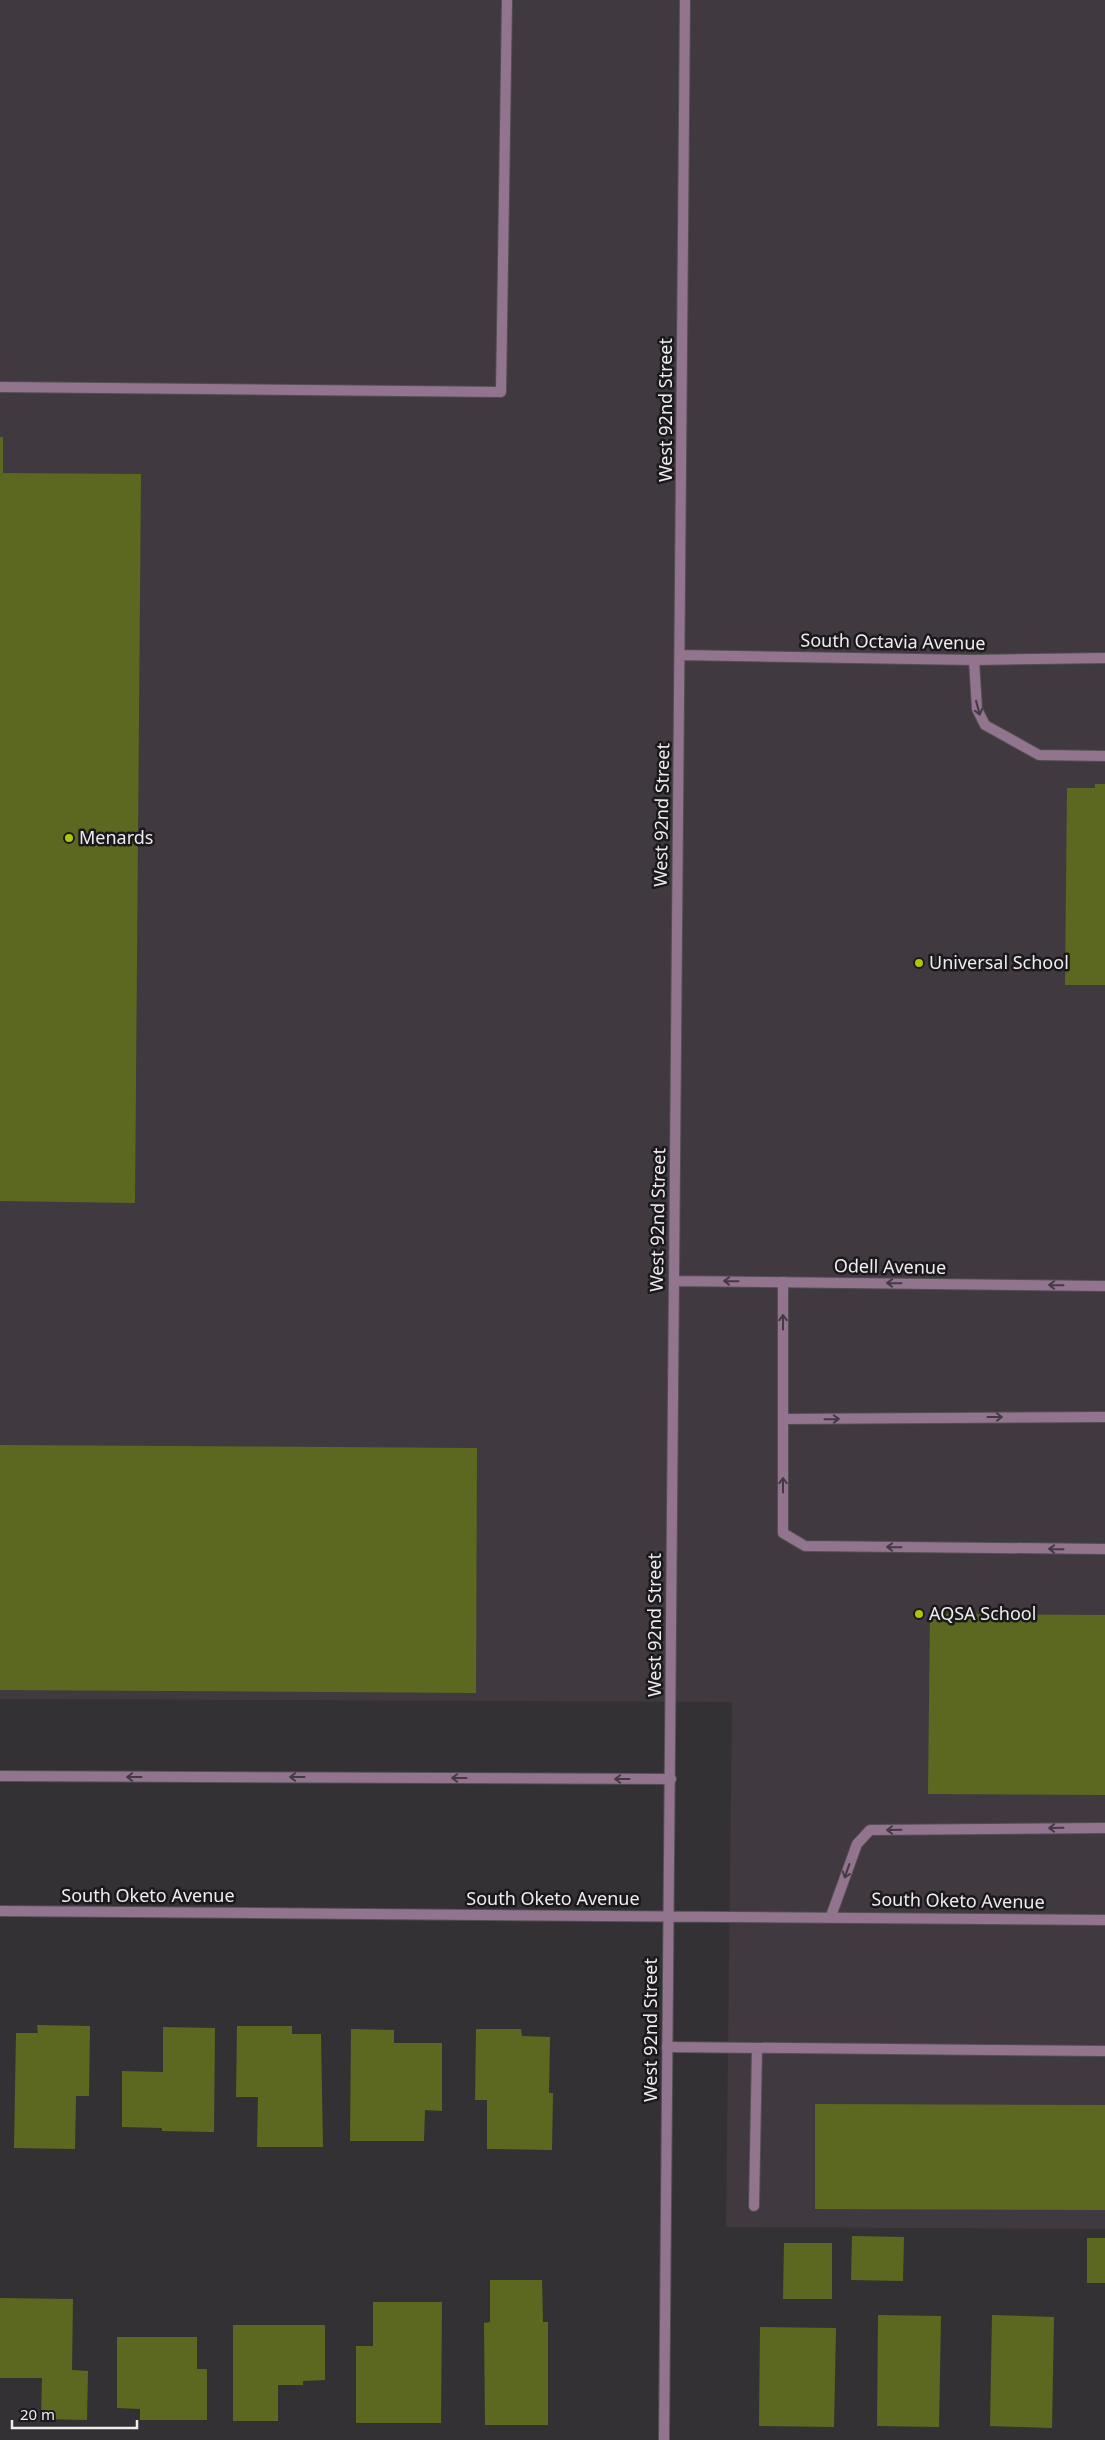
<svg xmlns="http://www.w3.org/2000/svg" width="1105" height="2440" viewBox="0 0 1105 2440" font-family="'Noto Sans',sans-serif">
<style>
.built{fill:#413940}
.building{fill:#5c681f}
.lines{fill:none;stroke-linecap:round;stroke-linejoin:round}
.service-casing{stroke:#524f52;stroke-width:12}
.minor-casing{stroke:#524f52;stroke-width:12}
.service{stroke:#92748f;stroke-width:10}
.minor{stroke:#92748f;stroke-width:10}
.oneway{stroke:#453944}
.poi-dot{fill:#afc507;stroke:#1b191b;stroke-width:2}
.labels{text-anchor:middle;stroke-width:5;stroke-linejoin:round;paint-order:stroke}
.street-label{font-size:18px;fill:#eeecee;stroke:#1b191b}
.poi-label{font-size:18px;fill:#eeecee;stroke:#1b191b;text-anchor:start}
</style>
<rect width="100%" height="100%" fill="#343134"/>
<!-- built -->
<path class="built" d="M 0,0 L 1105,0 L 1105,2229 L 726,2227 L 732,1702 L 0,1699 Z"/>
<!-- building -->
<path class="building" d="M 0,437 L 3,437 L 3,473 L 141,474 L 135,1203 L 0,1201 Z
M 1095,784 L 1105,784 L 1105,985 L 1065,985 L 1067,788 L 1095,788 Z
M 0,1445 L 477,1448 L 476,1693 L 0,1690 Z
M 930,1614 L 1105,1615 L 1105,1795 L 928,1794 Z
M 37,2025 L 90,2026 L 89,2096 L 76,2096 L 75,2149 L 14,2148 L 16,2033 L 38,2033 Z
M 237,2026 L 292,2026 L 292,2034 L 321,2034 L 323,2147 L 257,2147 L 258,2097 L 236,2097 Z
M 163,2027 L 215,2028 L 214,2132 L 162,2131 L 162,2128 L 122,2127 L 122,2071 L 163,2072 Z
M 351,2029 L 394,2030 L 394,2043 L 442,2043 L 442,2111 L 425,2110 L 424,2141 L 350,2141 Z
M 476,2029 L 521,2029 L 522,2036 L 550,2037 L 549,2093 L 553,2093 L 552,2150 L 487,2149 L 487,2100 L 475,2100 Z
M 815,2104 L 1105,2105 L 1105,2210 L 815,2209 Z
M 852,2236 L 904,2237 L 903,2281 L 851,2280 Z
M 1087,2238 L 1105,2238 L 1105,2283 L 1087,2283 Z
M 784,2243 L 832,2243 L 832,2299 L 783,2299 Z
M 490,2280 L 542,2280 L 543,2322 L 548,2322 L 548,2425 L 485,2425 L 484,2323 L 490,2322 Z
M 0,2298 L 73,2299 L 72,2370 L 88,2371 L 87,2420 L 41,2419 L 42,2378 L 0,2378 Z
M 373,2302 L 442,2302 L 441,2423 L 356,2423 L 356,2346 L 373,2346 Z
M 878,2315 L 941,2316 L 939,2427 L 877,2426 Z
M 992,2315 L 1054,2317 L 1052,2428 L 990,2426 Z
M 233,2325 L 325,2325 L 325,2380 L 303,2381 L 303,2385 L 278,2385 L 278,2421 L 233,2421 Z
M 760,2327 L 836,2328 L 834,2427 L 759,2426 Z
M 117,2337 L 197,2337 L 197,2369 L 207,2369 L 207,2420 L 140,2420 L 140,2409 L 117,2408 Z"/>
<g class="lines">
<defs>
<path id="service" d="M 0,387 L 501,392 L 507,0
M 974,660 L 977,709 L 985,725 L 1039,755 L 1105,756
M 783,1282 L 783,1533 L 805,1546 L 1105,1549
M 784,1419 L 1105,1417
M 0,1776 L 671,1779
M 831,1916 L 857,1844 L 870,1830 L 1105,1828
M 667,2047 L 1105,2051
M 754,2206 L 757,2048"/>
<path id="minor" d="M 680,655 L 974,660 L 1105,658
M 674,1281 L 1105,1286
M 0,1911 L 1105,1920
M 664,2440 L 685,0"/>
</defs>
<!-- service casing -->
<use href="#service" class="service-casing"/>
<!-- minor casing -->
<use href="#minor" class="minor-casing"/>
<!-- service -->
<use href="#service" class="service"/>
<!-- minor -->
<use href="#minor" class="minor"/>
</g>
<!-- one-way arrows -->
<defs><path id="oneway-shaft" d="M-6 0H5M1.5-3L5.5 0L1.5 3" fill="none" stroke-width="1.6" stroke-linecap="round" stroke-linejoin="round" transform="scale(1.25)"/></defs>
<g class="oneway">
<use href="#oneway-shaft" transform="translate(978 708) rotate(75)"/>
<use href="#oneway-shaft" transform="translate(731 1281) rotate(-179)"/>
<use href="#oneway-shaft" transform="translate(894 1283) rotate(-179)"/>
<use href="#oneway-shaft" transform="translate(1056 1285) rotate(-179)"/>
<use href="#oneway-shaft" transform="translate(783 1322) rotate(-90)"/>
<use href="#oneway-shaft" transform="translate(995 1417)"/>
<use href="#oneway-shaft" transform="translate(832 1419) rotate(-1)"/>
<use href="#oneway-shaft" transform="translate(783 1485) rotate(-90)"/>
<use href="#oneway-shaft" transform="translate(894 1547) rotate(-179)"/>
<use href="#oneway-shaft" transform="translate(1056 1549) rotate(-179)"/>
<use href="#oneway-shaft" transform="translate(134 1777) rotate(-180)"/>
<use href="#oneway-shaft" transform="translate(297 1777) rotate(-180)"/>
<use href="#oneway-shaft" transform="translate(459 1778) rotate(-180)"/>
<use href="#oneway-shaft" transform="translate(622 1779) rotate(-180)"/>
<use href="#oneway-shaft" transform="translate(1056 1828) rotate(179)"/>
<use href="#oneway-shaft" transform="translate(894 1830) rotate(179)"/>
<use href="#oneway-shaft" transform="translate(847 1871) rotate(109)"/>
</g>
<!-- markers -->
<g class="poi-dot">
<circle cx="69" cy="838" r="5"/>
<circle cx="919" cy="963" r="5"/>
<circle cx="919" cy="1614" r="5"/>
</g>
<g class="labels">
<!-- street labels -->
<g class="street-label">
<text transform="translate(666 410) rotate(-90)" y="6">West 92nd Street</text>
<text transform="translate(893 642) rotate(1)" y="6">South Octavia Avenue</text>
<text transform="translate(662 815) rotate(-89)" y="6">West 92nd Street</text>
<text transform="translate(658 1220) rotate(-89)" y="6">West 92nd Street</text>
<text transform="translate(890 1267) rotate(1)" y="6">Odell Avenue</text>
<text transform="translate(655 1625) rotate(-90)" y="6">West 92nd Street</text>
<text x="148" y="1902">South Oketo Avenue</text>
<text x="553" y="1905">South Oketo Avenue</text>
<text transform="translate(958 1901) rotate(1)" y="6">South Oketo Avenue</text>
<text transform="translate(651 2030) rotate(-90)" y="6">West 92nd Street</text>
</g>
<!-- poi labels -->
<g class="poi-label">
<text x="79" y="844">Menards</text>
<text x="929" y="969">Universal School</text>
<text x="929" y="1620">AQSA School</text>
</g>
</g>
<!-- scale -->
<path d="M12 2420v8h125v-8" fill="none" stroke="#eeecee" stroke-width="2.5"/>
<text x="20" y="2420" font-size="15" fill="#eeecee" stroke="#1b191b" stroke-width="4" paint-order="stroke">20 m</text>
</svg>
